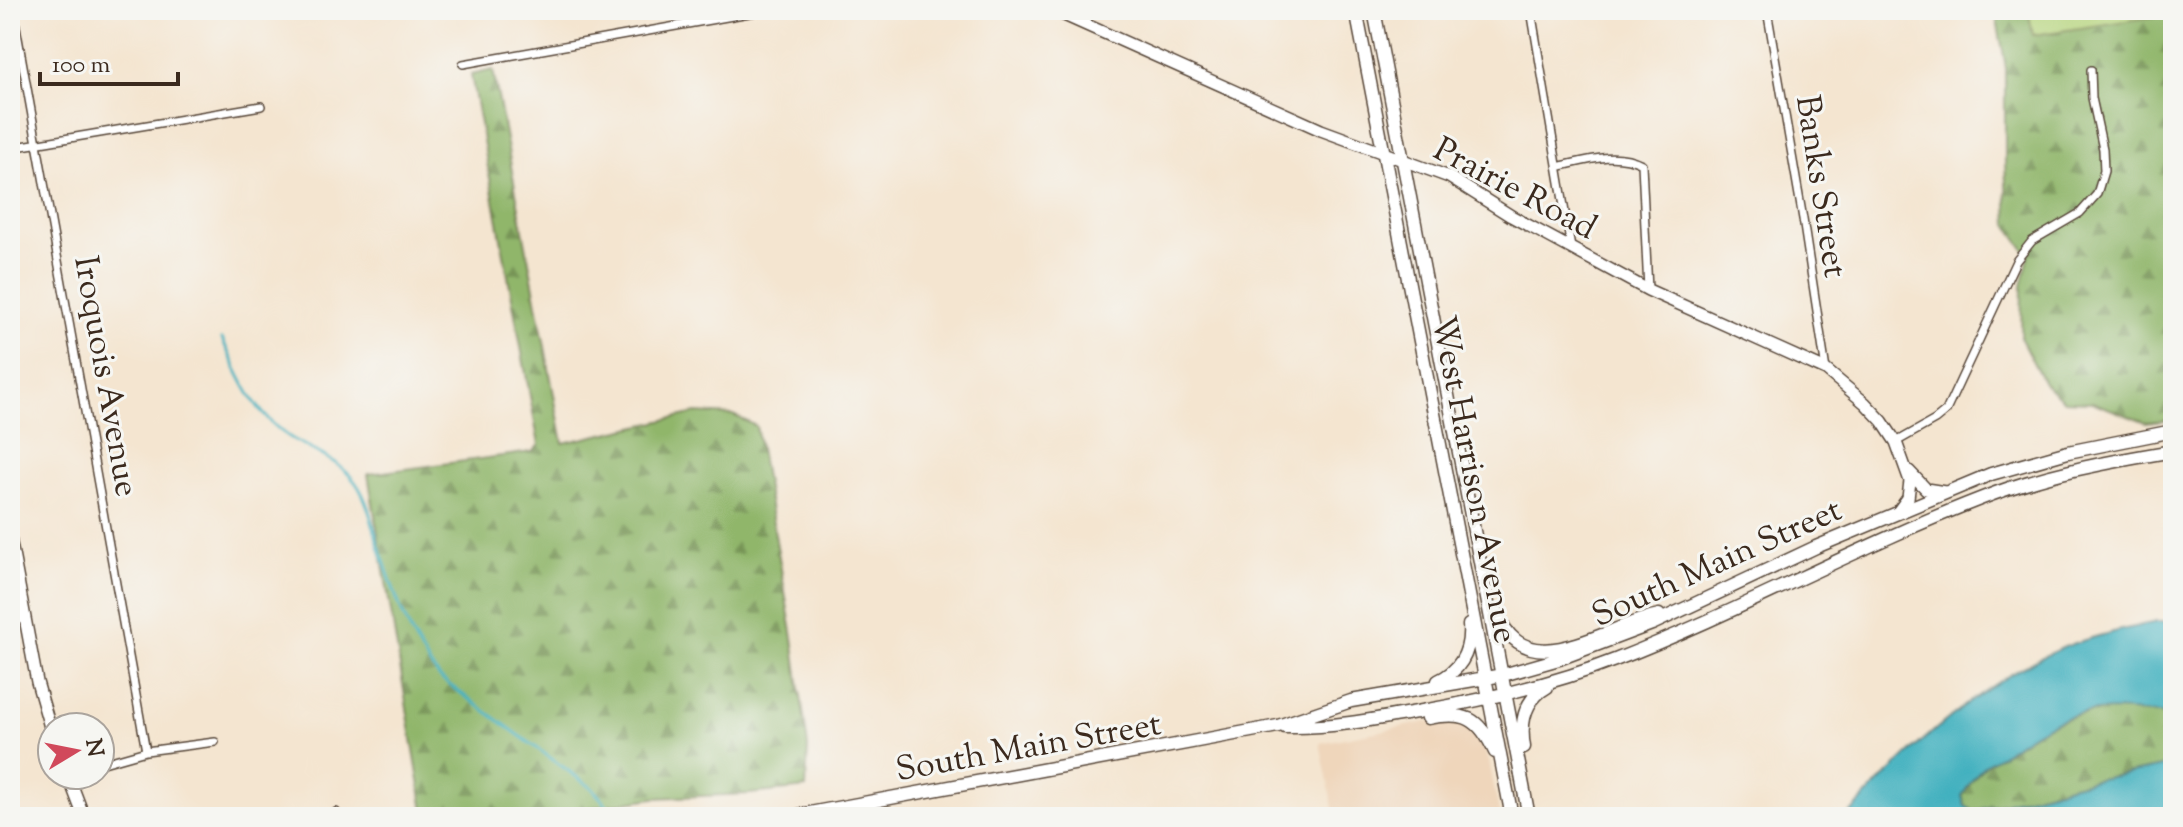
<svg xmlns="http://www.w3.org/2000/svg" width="2183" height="827" viewBox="0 0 2183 827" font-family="'Sorts Mill Goudy',serif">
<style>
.built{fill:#efd6bb}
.forest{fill:url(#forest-firs);stroke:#667044;stroke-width:2}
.park{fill:#b5d47b;stroke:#787f4c;stroke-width:2}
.water{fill:#43b1bf;stroke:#3f6e6e;stroke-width:2}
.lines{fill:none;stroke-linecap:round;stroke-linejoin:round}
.stream{stroke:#43b1bf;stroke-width:3}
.street-casing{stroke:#574639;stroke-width:10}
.secondary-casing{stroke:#574639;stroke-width:14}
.primary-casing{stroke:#574639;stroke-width:15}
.street{stroke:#fff;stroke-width:7}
.secondary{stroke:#fff;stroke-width:11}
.primary{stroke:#fff;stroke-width:12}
.labels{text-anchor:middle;stroke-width:6;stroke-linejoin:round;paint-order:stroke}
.street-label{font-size:34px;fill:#3b2a1e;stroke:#f6f6f2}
</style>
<defs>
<pattern id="forest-firs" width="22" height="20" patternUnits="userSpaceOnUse" patternTransform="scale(2)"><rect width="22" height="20" fill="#90b66b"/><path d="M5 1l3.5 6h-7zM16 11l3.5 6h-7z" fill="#779457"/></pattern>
</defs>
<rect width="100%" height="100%" fill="#f6f6f2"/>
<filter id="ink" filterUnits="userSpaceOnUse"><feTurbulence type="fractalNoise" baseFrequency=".0125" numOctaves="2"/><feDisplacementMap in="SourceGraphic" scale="16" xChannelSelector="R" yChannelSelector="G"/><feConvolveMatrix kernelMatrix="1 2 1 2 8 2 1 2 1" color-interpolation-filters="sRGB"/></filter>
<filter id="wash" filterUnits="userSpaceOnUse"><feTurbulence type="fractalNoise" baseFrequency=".006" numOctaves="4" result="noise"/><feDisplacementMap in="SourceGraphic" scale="32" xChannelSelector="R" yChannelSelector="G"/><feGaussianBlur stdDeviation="1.8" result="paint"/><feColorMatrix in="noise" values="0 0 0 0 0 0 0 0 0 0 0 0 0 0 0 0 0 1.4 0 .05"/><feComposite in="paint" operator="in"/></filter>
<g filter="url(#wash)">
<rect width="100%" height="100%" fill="#f4e5d0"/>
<!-- built -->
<path class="built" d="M 1441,719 L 1463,724 L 1481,740 L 1489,761 L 1500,817 L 1335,817 L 1320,743 Z"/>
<!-- forest -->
<path class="forest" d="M 1995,10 L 2173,10 L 2173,420 L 2146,423 L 2092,402 L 2064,401 L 2044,383 L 2021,339 L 2022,286 L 2029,256 L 2008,225 L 2005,162 L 2005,62 Z
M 493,70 L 563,443 L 696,413 L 733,415 L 756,426 L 793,638 L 808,747 L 806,788 L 749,794 L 653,798 L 576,810 L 570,817 L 425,817 L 368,474 L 532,452 L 539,445 L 471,75 Z
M 2120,709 L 2173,716 L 2173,765 L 2089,781 L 1974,811 L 1965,806 L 1962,796 C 1969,786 1975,774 1985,766 C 1992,759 2003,755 2011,749 C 2047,722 2075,711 2120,709 Z"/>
<!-- park -->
<path class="park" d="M 2028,10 L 2173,10 L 2173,14 L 2033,35 Z"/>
<!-- water -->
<path class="water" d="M 2156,622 L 2173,622 L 2173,716 C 2101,706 2071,705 2010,749 C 2002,756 1992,759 1984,766 C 1975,774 1968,786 1962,796 L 1965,806 L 1974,811 L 2089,781 L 2173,765 L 2173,817 L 1847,817 C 1907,750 1982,680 2067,646 C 2096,635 2126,629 2156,622 Z"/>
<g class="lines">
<!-- stream -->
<path class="stream" d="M 222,339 C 240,376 254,415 291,438 C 311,450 337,460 352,478 C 368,496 372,524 379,546 C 394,592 409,641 440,678 L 592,788 L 617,817"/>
</g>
</g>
<g filter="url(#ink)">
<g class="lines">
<defs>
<path id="street" d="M 13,10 L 146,751
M 1531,10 L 1571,248
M 1767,10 L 1803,219 L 1826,370
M 463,64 L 766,10
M 10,148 L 261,106
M 1557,167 C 1585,161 1615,150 1642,164 L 1648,290
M 1896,442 L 1935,420 L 1946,411 L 2016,261 L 2032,241 L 2080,213 L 2097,194 L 2104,171 L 2103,149 L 2092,98 L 2091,70
M 100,764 L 146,751 L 215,742
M 336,812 L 337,817"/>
<path id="secondary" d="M 1053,10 L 1321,130 L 1449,177 L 1511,216 L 1648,290 L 1826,370 L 1865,403 L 1882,421 L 1896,442 L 1910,481 L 1908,498 L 1897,513
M 1909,471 L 1926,489 L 1945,492
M 10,538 L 37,682 L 52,734
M 68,775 L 84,817"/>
<path id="primary" d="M 1356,10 L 1512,817
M 1374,10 L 1529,817
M 1496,610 C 1524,690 1604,626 1659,615
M 1438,681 C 1461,670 1471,651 1469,625
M 1428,718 C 1465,711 1479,717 1495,752
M 1285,727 C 1330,728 1373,720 1417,712 C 1484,700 1551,685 1615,660 C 1739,612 1856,547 1980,499 C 2042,474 2107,462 2173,451
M 1524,747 C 1520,723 1524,700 1547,687
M 788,817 L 1278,726 L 1351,701 L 1503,675 L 1559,659 L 1652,624 L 1816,547 L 1991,474 L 2068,452 L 2173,431"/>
</defs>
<!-- street casing -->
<use href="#street" class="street-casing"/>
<!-- secondary casing -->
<use href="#secondary" class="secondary-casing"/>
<!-- primary casing -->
<use href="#primary" class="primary-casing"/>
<!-- street -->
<use href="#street" class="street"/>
<!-- secondary -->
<use href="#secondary" class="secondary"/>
<!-- primary -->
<use href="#primary" class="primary"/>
</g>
</g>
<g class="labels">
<!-- street labels -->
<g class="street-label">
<text transform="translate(1823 186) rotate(81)" y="12">Banks Street</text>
<text transform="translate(1516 187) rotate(28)" y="12">Prairie Road</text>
<text transform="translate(108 376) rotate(80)" y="12">Iroquois Avenue</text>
<text transform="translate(1476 479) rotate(79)" y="12">West Harrison Avenue</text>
<text transform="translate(1716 561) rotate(-24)" y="12">South Main Street</text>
<text transform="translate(1028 745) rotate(-10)" y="12">South Main Street</text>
</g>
</g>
<!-- margin -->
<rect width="2183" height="827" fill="none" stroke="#f6f6f2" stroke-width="40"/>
<!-- north arrow -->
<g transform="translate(76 751) rotate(80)"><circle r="38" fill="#f6f6f2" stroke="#aba49d" stroke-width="2"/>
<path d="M0-6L14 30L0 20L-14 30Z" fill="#d1495b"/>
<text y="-12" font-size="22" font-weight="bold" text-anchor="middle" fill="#3b2a1e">N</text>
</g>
<!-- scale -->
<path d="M40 72v12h138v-12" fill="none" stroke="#3b2a1e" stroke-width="4"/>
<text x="52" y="72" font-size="24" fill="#3b2a1e" stroke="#f6f6f2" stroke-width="6" paint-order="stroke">100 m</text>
</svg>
